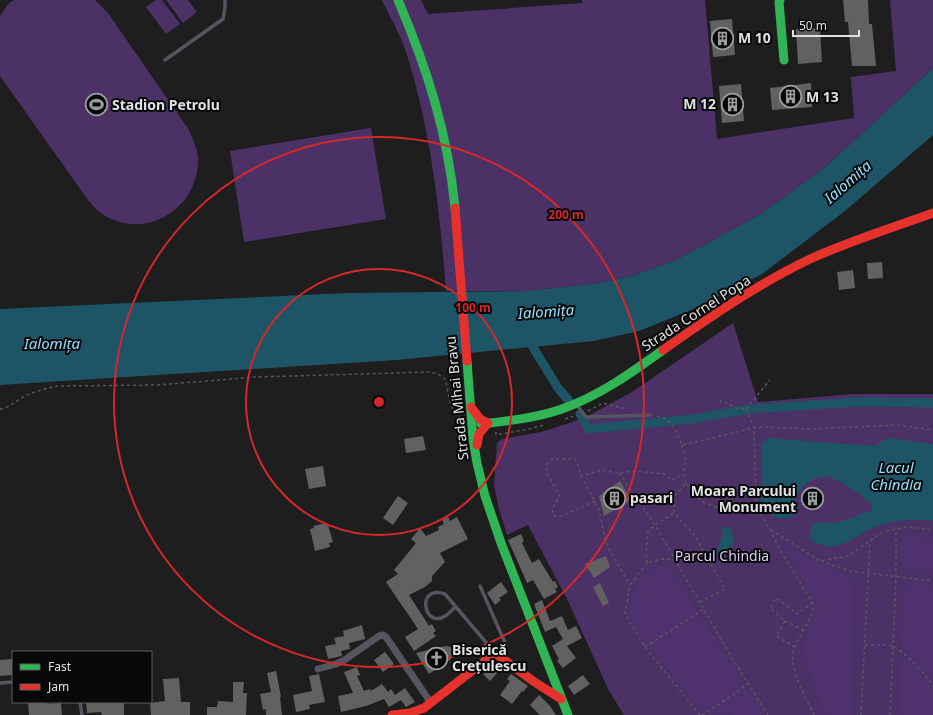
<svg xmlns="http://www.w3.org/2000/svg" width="933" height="715" viewBox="0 0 933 715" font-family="'Noto Sans',sans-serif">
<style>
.green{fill:#4c3167}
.forest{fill:#4f326d}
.water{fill:#1e5566}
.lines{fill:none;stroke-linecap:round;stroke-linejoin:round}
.canal{stroke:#1e5566;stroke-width:9}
.building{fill:#616162}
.path{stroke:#57575d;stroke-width:1.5;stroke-dasharray:3 3;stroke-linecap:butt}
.lane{stroke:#55545f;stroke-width:3.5}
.street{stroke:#55545f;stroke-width:7}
.fast{stroke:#30b455;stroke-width:9}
.jam{stroke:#e5322d;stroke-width:9}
.ring{fill:none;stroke:#d62828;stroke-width:2}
.labels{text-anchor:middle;stroke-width:4;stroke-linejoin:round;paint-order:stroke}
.poi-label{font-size:14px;font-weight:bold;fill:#e0e1e2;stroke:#070809;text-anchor:start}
.street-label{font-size:14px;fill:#e0e1e2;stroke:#070809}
.park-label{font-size:14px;fill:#dbcaf1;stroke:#070809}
.water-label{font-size:15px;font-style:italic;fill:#92e0fd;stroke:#070809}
.centre{fill:#d62828;stroke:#070809;stroke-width:2}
.ring-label{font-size:12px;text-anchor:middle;font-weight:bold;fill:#d62828;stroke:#070809;stroke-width:4;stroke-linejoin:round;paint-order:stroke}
</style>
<rect width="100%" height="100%" fill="#1e1e1f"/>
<!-- green -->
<path class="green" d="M 14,0 L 95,0 L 108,13 L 189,130 C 193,140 199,151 198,162 C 197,211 142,242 101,213 C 96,210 92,204 88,200 L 0,76 L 0,16 L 9,3 Z
M 156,0 L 162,0 L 180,24 L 166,34 L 146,7 Z
M 166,0 L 188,0 L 197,12 L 183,23 Z
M 382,0 L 421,0 L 428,14 L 582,3 L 582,0 L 705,0 L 717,139 L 854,118 L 851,77 L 896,71 L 890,0 L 933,0 L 933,68 L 823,169 L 759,215 L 674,261 L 635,275 L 601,283 L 526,291 L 446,291 C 440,212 431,131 407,55 C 402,37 390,17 382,0 Z
M 371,128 L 386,219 L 244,242 L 230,151 Z
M 733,323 L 758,402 L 853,394 L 933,394 L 933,715 L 624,715 L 609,691 L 568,601 L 528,525 L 507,535 L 499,509 L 494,485 L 497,443 L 502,439 L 541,432 L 582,419 L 632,392 Z"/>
<!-- forest -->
<path class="forest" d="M 902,536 L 933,538 L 933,573 L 902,568 Z
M 782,544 L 854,580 L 851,715 L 826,715 L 808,669 L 802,648 L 817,605 Z
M 656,566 L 669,567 L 764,715 L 733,715 L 723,710 C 718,713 713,715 709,715 C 695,708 680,686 671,674 C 648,645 611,616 642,578 C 646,573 652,570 656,566 Z
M 906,582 L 933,586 L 933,681 L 930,676 L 900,649 Z
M 900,656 L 927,680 L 933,691 L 933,715 L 898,715 Z"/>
<!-- water -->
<path class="water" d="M 933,68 L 933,135 L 845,211 L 762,274 L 691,310 L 639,331 L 594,341 L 396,360 L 0,385 L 0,309 L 348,293 L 526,291 L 601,283 L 635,275 L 674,261 L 759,215 L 823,169 Z
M 766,438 L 874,446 L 888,438 L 933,444 L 933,521 C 914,518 893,520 875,527 C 849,538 839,556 810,540 L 811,526 L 818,522 L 837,523 L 872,510 L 872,505 L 861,495 L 842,483 L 828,476 L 815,478 L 804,485 L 796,496 L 795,515 L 783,519 L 774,517 L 762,509 L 760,498 L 761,483 L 761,446 Z
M 725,526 L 732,530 C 734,544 734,552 720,558 L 717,551 L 723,534 L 722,528 Z"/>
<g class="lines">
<!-- canal -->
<path class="canal" d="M 526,336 L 558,388 L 569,401
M 580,414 L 588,429 L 692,419 L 750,409 L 858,402 L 933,403"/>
</g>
<!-- building -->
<path class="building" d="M 843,0 L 868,0 L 869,24 L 872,24 L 876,66 L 852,66 L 848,22 L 845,22 Z
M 732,19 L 735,55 L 713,57 L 710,21 Z
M 820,28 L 822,62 L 798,64 L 796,29 Z
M 811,83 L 812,107 L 772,110 L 770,88 Z
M 741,84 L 744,121 L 722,123 L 719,86 Z
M 882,262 L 883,278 L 868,279 L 867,263 Z
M 853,270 L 855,288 L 839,290 L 837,272 Z
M 423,436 L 426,450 L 406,453 L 404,439 Z
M 323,466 L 326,486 L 309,489 L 305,469 Z
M 620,481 L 631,500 L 604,516 L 599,496 Z
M 398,496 L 408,503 L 393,525 L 383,518 Z
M 448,517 L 450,521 L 457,517 L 468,539 L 440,553 L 445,562 L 432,576 L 432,581 L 425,587 L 409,595 L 429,626 L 432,624 L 436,631 L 433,633 L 436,636 L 414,651 L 405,637 L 418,629 L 386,582 L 398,574 L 394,570 L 416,543 L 411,539 L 420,528 L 426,536 L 439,530 L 438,527 L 444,524 L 442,520 Z
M 326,523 L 326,525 L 328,525 L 333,542 L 329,543 L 330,547 L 315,551 L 310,529 L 314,528 L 313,526 Z
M 521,534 L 524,541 L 522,543 L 532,563 L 539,559 L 553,582 L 555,581 L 558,587 L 555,589 L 557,592 L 544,599 L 533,580 L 527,583 L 508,540 Z
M 606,556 L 610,567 L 594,578 L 585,564 Z
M 501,582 L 508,592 L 499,598 L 501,600 L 495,605 L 487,593 Z
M 600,583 L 609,603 L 603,606 L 593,587 Z
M 542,600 L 550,621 L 562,616 L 568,630 L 576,626 L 582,638 L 567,646 L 576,658 L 563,668 L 557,661 L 559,659 L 552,646 L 563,639 L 556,627 L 545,632 L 534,604 Z
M 362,625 L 365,639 L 349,643 L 350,649 L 341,651 L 342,656 L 328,659 L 325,646 L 336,644 L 334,638 L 344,636 L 343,631 Z
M 445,646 L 451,647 L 453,650 L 453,656 L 450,660 L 429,674 L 416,653 Z
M 385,652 L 394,664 L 383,672 L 374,660 Z
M 13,659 L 13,675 L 0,676 L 0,660 Z
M 493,663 L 501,669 L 490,681 L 483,674 Z
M 357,667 L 360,675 L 357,676 L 364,691 L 370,689 L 371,691 L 382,684 L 388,692 L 391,689 L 395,695 L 405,688 L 415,702 L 406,707 L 401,700 L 389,707 L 384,699 L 366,706 L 341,712 L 338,696 L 353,693 L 344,672 Z
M 276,671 L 281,697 L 280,697 L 282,715 L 266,715 L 266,709 L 263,710 L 260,694 L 271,692 L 267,673 Z
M 319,674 L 325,702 L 309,705 L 310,709 L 296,712 L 293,695 L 312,691 L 309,676 Z
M 511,674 L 528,686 L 523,692 L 522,691 L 512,704 L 500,695 L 510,681 L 507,679 Z
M 583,675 L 590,684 L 574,695 L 568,686 Z
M 179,678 L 181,702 L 190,702 L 190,715 L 151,715 L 150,703 L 165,701 L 163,679 Z
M 233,682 L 244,682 L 243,693 L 247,693 L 246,715 L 207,715 L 207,707 L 217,707 L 218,701 L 233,702 Z
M 539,695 L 550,706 L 556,715 L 540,715 L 530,705 Z
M 28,702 L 47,702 L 47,704 L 61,703 L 62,715 L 29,715 Z
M 86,702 L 124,702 L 124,715 L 102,715 L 101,712 L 87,713 Z"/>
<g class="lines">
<!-- path -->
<path class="path" d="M 719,400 L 737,408 L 745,409
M 0,409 C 9,408 17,400 25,396 C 36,391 47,388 58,386 L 157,385 L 257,377 L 430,372 L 438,374 L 445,379 C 449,391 448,409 460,417
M 746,409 L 754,428 L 756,508 L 770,529 L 780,550 L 814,605 C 813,616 805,626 800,636 C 797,642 794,647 793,654 C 790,672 807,699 814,715
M 746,409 L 770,380
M 588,411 L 603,403 L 626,409
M 657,416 L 667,419 L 674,427 L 682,445 L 754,428 L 765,427 L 809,429 L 897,425 L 933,430
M 565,419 L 577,415
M 496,432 L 496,435 L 529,429 L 544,425
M 682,445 L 686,461 L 683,474
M 619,473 L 655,525 L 732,658 L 768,715
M 581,476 L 599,510 L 605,539 L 609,549 L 630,585
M 595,501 L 559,517 L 553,515 L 552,509 L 560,496 L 546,472 L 547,464 L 552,459 L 575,459 L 577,463 L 581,476 L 602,470 L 619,473 L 636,471 L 664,474 L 672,480 L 683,474 L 686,483
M 771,530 L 820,561 L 848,556 L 881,533 L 896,529 L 909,527 L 933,530
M 676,560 L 662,559 L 647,563 L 630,585 L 625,614 L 645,647 L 700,715
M 821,561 L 849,571 L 933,581
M 647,563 L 646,552 L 648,531 L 655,525 L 674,513
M 700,602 L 725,589 L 693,533 L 674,513 L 674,497 L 686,483 L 701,501 L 720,509
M 785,621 L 803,630
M 865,645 C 871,645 888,644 893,646 C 901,649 929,677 933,686
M 645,647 L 704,609
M 795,647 L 776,636 L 785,621 L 770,608 L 776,598 L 798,614 L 812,602
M 702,715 L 739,691 L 749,682
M 861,715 L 870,540
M 890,715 L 896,576 L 896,529"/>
<!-- lane -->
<path class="lane" d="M 165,60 L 223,19 L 225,7 L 225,0
M 576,404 L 586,417 L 650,415
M 455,607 C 452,610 449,614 445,616 C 424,630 415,584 445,594 L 495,653 L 506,645 L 480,586
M 0,683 L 13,682
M 80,702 L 82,715"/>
<!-- street -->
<path class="street" d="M 318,669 L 336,664 L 343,661 L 379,636 L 383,635 L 386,637 L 431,703"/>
<!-- fast -->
<path class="fast" d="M 398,0 C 427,68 448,134 455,208
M 780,0 L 779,2 L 784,60
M 467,361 L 473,439 L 477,463 L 485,496 L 501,543 L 568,715
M 481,424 C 508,421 536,418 562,409 C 599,396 631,373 663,350"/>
<!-- jam -->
<path class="jam" d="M 455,208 L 467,361
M 663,350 C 710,317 758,284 810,259 C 850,241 892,228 933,213
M 471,407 L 480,419 L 488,423 L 479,434 L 477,445
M 392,715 L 410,713 L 424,708 L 495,653 L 533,681 L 561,699"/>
</g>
<!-- distance rings -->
<g class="ring">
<circle cx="379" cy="402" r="133"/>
<circle cx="379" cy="402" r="265"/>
</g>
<!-- icons -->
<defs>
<symbol id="building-ring" viewBox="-11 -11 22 22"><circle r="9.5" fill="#070809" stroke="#9c9d9e" stroke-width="1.5"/><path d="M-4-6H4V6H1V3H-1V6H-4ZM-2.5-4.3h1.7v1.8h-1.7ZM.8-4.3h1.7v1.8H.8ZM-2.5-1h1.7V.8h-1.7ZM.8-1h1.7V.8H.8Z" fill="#9c9d9e"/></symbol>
<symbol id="stadium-ring" viewBox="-11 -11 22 22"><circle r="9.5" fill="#070809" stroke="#9c9d9e" stroke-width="1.5"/><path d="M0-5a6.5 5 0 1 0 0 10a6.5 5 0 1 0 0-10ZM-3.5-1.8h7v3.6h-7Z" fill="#9c9d9e"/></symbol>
<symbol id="church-ring" viewBox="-11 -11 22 22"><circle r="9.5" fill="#070809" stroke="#9c9d9e" stroke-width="1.5"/><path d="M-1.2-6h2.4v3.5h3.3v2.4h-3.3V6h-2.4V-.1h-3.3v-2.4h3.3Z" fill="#9c9d9e"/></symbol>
</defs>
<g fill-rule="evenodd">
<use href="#building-ring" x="710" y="26" width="25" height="25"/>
<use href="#building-ring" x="778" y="84" width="25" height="25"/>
<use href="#building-ring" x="720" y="92" width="25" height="25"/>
<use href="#stadium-ring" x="84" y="92" width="25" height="25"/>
<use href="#building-ring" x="602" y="486" width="25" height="25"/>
<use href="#building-ring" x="800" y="486" width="25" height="25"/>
<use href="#church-ring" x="424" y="646" width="25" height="25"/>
</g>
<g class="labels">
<!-- poi labels -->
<g class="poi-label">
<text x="738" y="43">M 10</text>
<text x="806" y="102">M 13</text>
<text x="716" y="109" text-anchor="end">M 12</text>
<text x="112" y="110">Stadion Petrolu</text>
<text x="796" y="496" text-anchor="end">Moara Parcului<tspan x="796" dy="16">Monument</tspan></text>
<text x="630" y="503">pasari</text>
<text x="452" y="655">Biserică<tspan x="452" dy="16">Crețulescu</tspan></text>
</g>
<!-- street labels -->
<g class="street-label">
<text transform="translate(696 313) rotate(-33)" y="5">Strada Cornel Popa</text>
<text transform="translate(457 398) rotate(-96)" y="5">Strada Mihai Bravu</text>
</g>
<!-- park labels -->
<g class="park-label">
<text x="722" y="561">Parcul Chindia</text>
</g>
<!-- water labels -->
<g class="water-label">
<text transform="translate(848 182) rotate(-41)" y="5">Ialomița</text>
<text transform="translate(546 312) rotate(-4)" y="5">Ialomița</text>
<text x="52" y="349">Ialomița</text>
<text x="896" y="473">Lacul<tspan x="896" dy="17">Chindia</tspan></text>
</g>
</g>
<circle cx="379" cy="402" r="6" class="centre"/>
<g class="ring-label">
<text x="566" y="219">200 m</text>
<text x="473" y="312">100 m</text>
</g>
<!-- legend -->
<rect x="12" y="651" width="140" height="52" fill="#070809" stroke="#5e5f60"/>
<rect x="20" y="664" width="20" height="6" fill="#30b455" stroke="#5e5f60"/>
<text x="48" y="671" font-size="12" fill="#e0e1e2">Fast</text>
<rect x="20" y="684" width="20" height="6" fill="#e5322d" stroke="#5e5f60"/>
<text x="48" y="691" font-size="12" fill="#e0e1e2">Jam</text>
<!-- scale -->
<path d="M793 30v6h66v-6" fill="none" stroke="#e0e1e2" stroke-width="2"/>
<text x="799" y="30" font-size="12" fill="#e0e1e2" stroke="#070809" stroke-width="3" paint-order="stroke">50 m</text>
</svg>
